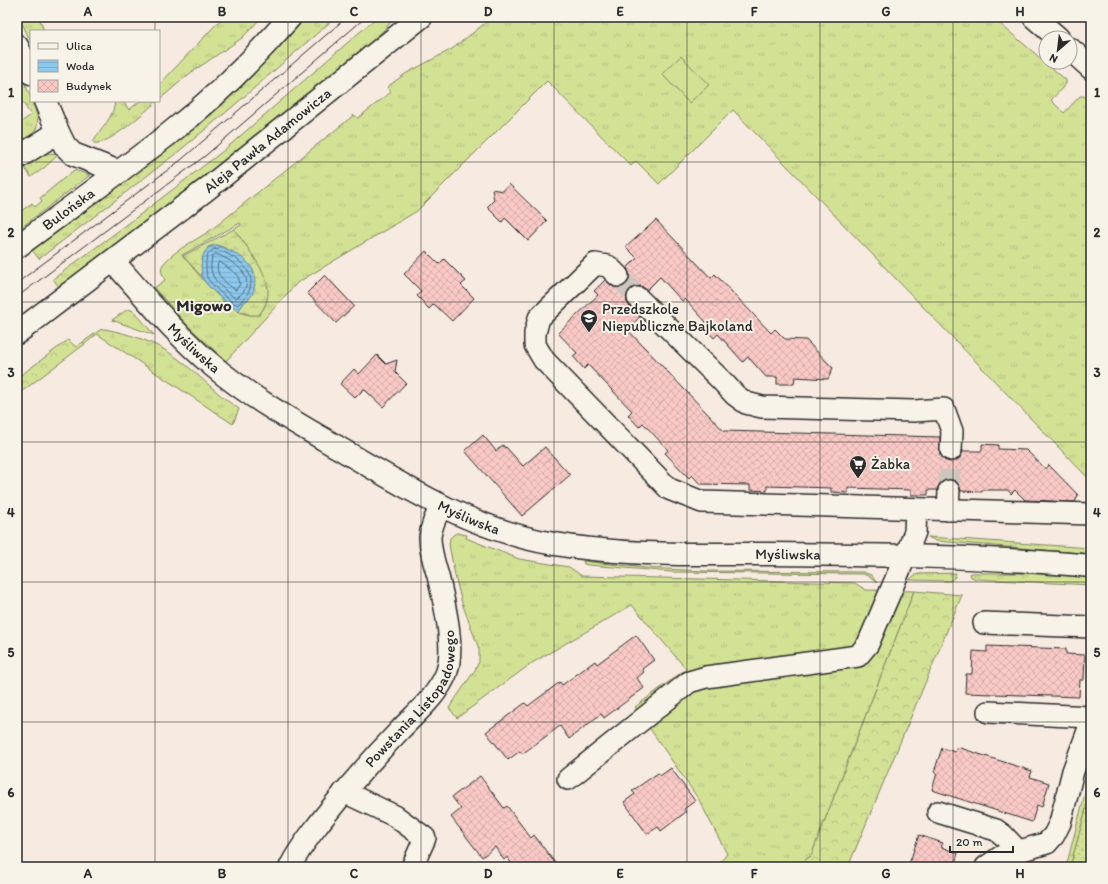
<svg xmlns="http://www.w3.org/2000/svg" width="1108" height="884" viewBox="0 0 1108 884" font-family="Itim,sans-serif">
<style>
.grass{fill:url(#grass-tufts);stroke:#7f8660;fill-rule:evenodd}
.forest{fill:url(#forest-crowns);stroke:#7f8660}
.wetland{fill:url(#wetland-marsh);stroke:#7f8660}
.park{fill:#d3e195;stroke:#7f8660}
.garden{fill:url(#garden-dots);stroke:#7f8660}
.water{fill:url(#water-rules);stroke:#66899f}
.lines{fill:none;stroke-linecap:round;stroke-linejoin:round}
.shore{stroke:#526a79;stroke-width:1}
.building{fill:url(#building-cross-hatch);stroke:#2b2b2b}
.minor-tunnel{stroke:#cec5bd;stroke-width:21;stroke-dasharray:21 10;stroke-linecap:butt}
.minor-casing{stroke:#2b2b2b;stroke-width:24}
.tertiary-casing{stroke:#2b2b2b;stroke-width:25}
.secondary-casing{stroke:#2b2b2b;stroke-width:25}
.minor{stroke:#f7f3e8;stroke-width:21}
.tertiary{stroke:#f7f3e8;stroke-width:22}
.secondary{stroke:#f7f3e8;stroke-width:22}
.tram{stroke:#2b2b2b;stroke-width:1}
.grid{fill:none;stroke:#2b2b2b;stroke-width:1;stroke-opacity:0.55}
.labels{text-anchor:middle;stroke-width:4;stroke-linejoin:round;paint-order:stroke}
.street-label{font-size:15px;fill:#2b2b2b;stroke:#f7f3e8}
.poi-label{font-size:15px;fill:#2b2b2b;stroke:#f7f3e8;text-anchor:start}
.quarter-label{font-size:17px;font-weight:bold;fill:#2b2b2b;stroke:#f7f3e8}
.neatline{fill:none;stroke:#2b2b2b;stroke-width:1.5}
.grid-label{font-size:13px;text-anchor:middle;font-weight:bold;fill:#2b2b2b}
</style>
<defs>
<pattern id="grass-tufts" width="24" height="20" patternUnits="userSpaceOnUse"><rect width="24" height="20" fill="#d3e195"/><path d="M3 7l-1-3M5 7V3M7 7l1-3M15 17l-1-3M17 17v-4M19 17l1-3" fill="none" stroke="#b5c181"/></pattern>
<pattern id="forest-crowns" width="20" height="18" patternUnits="userSpaceOnUse"><rect width="20" height="18" fill="#d3e195"/><path d="M2 6a3 3 0 1 1 6 0M12 15a3 3 0 1 1 6 0" fill="none" stroke="#b5c181"/></pattern>
<pattern id="wetland-marsh" width="20" height="14" patternUnits="userSpaceOnUse"><rect width="20" height="14" fill="#d3e195"/><path d="M1 5h8M5 5V1M11 12h8M15 12V8" fill="none" stroke="#b5c181"/></pattern>
<pattern id="garden-dots" width="8" height="8" patternUnits="userSpaceOnUse"><rect width="8" height="8" fill="#d3e195"/><path d="M2 2h.1M6 6h.1" fill="none" stroke="#b5c181" stroke-width="1.8" stroke-linecap="round"/></pattern>
<pattern id="water-rules" width="6" height="5" patternUnits="userSpaceOnUse"><rect width="6" height="5" fill="#8dc8ed"/><path d="M0 2.5h6" fill="none" stroke="#7aaccb"/></pattern>
<pattern id="building-cross-hatch" width="8" height="8" patternUnits="userSpaceOnUse"><rect width="8" height="8" fill="#f9c9c6"/><path d="M0 0l8 8M0 8l8-8" fill="none" stroke="#d6adaa"/></pattern>
</defs>
<rect width="100%" height="100%" fill="#f7ebe1"/>
<filter id="ink" filterUnits="userSpaceOnUse"><feTurbulence type="fractalNoise" baseFrequency=".025" numOctaves="2"/><feDisplacementMap in="SourceGraphic" scale="8" xChannelSelector="R" yChannelSelector="G"/><feConvolveMatrix kernelMatrix="1 2 1 2 8 2 1 2 1" color-interpolation-filters="sRGB"/></filter>
<g filter="url(#ink)">
<!-- grass -->
<path class="grass" d="M 19,17 L 39,17 L 44,31 L 31,31 L 31,42 Z
M 223,17 L 262,17 L 242,38 L 189,74 L 159,100 L 159,85 Z
M 306,17 L 336,17 L 230,109 L 178,152 L 39,259 L 32,250 C 128,179 229,110 306,17 Z
M 377,17 L 395,17 L 384,30 L 362,50 L 202,178 L 59,287 L 53,279 L 129,223 L 223,151 Z
M 493,17 L 992,17 L 1066,80 L 1066,84 L 1051,100 L 1064,113 L 1080,96 L 1084,96 L 1091,103 L 1091,481 L 733,110 L 659,184 L 636,161 L 631,166 L 547,81 L 417,211 L 297,283 L 226,361 L 188,326 L 154,288 L 165,280 C 162,274 159,269 164,263 C 178,247 200,239 216,226 C 262,189 308,152 354,115 L 358,118 L 391,92 L 387,87 L 405,74 L 452,49 ZM 240,223 L 241,225 L 234,229 C 247,249 275,280 265,305 C 264,307 263,311 261,312 C 254,317 245,315 238,311 C 215,298 199,274 182,255 Z
M 17,65 L 31,98 L 31,101 L 32,101 C 43,127 38,131 17,147 L 17,125 L 31,115 L 17,94 Z
M 115,101 L 123,101 L 129,110 L 140,101 L 157,101 C 146,111 108,146 94,143 L 93,141 C 101,129 114,117 115,101 Z
M 53,153 L 58,155 L 44,168 L 31,177 L 22,164 L 39,155 Z
M 74,170 L 90,175 L 18,230 L 17,214 L 32,203 L 35,207 L 42,201 L 40,198 Z
M 128,309 L 134,311 L 154,335 L 112,320 Z
M 105,329 C 130,334 156,342 177,358 C 199,374 216,394 239,409 L 233,424 L 97,334 L 85,344 L 83,342 L 100,330 Z
M 457,533 L 467,535 L 466,538 L 519,559 L 569,567 L 582,576 L 855,583 L 866,590 L 914,591 L 811,856 L 795,867 L 716,867 L 727,854 L 699,800 L 635,707 L 686,669 L 632,605 L 532,663 L 457,718 L 449,708 L 475,670 L 479,662 L 479,649 L 462,603 L 455,576 L 449,544 L 450,538 L 453,535 Z
M 928,537 L 1091,548 L 1091,554 L 936,541 Z
M 583,561 L 646,568 L 704,571 L 863,572 L 871,575 L 877,583 L 868,576 L 863,574 L 671,572 L 589,565 L 584,564 Z
M 956,573 L 955,577 L 950,581 L 909,580 L 915,575 L 919,574 Z
M 970,573 L 1022,573 L 1089,577 L 1091,577 L 1091,585 L 976,579 L 971,577 Z
M 1091,770 L 1091,791 L 1070,867 L 1066,867 Z"/>
<!-- forest -->
<path class="forest" d="M 68,340 L 76,347 L 83,342 L 85,344 L 17,395 L 17,378 Z
M 914,591 L 962,595 L 848,867 L 795,867 L 811,856 Z"/>
<!-- wetland -->
<path class="wetland" d="M 234,229 C 245,245 269,273 268,292 C 268,301 264,308 259,315 L 250,315 L 238,311 L 244,303 L 251,296 C 252,290 254,281 254,274 C 252,262 229,248 217,245 C 214,245 211,246 208,247 L 201,265 L 203,278 L 183,256 Z"/>
<!-- park -->
<path class="park" d="M 681,56 L 709,85 L 689,103 L 662,74 Z"/>
<!-- garden -->
<path class="garden" d="M 1091,791 L 1091,867 L 1070,867 Z"/>
<!-- water -->
<path class="water" d="M 216,245 C 226,248 243,256 250,265 C 256,273 256,287 252,295 C 250,299 246,300 243,304 C 242,306 240,309 238,311 C 230,305 208,288 203,279 C 201,275 201,265 202,260 C 204,251 207,247 216,245 Z"/>
<g class="lines">
<!-- shore -->
<path class="shore" d="M 215,249 C 233,254 260,271 248,293 C 246,297 241,301 238,305 C 231,303 209,283 207,277 C 206,275 207,273 206,270 C 206,262 205,252 215,249 Z
M 216,254 C 229,259 255,273 244,291 C 242,294 239,296 236,298 C 230,296 213,280 212,273 C 210,268 211,263 212,257 Z
M 220,262 L 238,275 L 240,284 L 236,290 C 232,289 219,277 218,272 C 217,269 217,265 218,263 Z"/>
</g>
<!-- building -->
<path class="building" d="M 509,184 L 547,221 L 528,241 L 505,218 L 502,222 L 487,207 L 494,200 L 492,189 L 503,191 Z
M 656,220 L 711,278 L 715,274 L 771,333 L 775,329 L 785,339 L 806,340 L 833,368 L 828,379 L 795,377 L 794,384 L 777,384 L 777,377 L 766,377 L 748,357 L 743,362 L 718,334 L 714,338 L 702,325 L 706,322 L 685,299 L 682,301 L 660,277 L 647,290 L 641,286 L 635,286 L 630,289 L 626,295 L 627,302 L 630,307 L 640,317 L 627,329 L 724,431 L 940,437 L 940,455 L 944,460 L 950,462 L 957,460 L 961,456 L 963,451 L 982,451 L 982,444 L 998,445 L 998,449 L 1026,450 L 1046,469 L 1049,465 L 1078,495 L 1075,502 L 1025,500 L 1015,490 L 1011,494 L 1008,490 L 982,490 L 982,492 L 961,491 L 959,485 L 956,481 L 950,479 L 943,481 L 939,485 L 937,490 L 928,490 L 928,495 L 911,495 L 911,490 L 848,488 L 848,493 L 831,492 L 831,488 L 767,486 L 767,491 L 750,490 L 750,485 L 700,484 L 692,475 L 689,478 L 665,453 L 668,450 L 643,423 L 639,427 L 628,415 L 632,411 L 588,365 L 584,369 L 573,356 L 577,353 L 558,333 L 598,295 L 594,291 L 605,280 L 615,288 L 621,287 L 627,284 L 630,279 L 629,273 L 627,268 L 637,258 L 626,247 Z
M 426,251 L 439,264 L 444,259 L 466,281 L 461,285 L 474,298 L 452,321 L 434,304 L 429,309 L 423,302 L 417,296 L 421,291 L 404,274 Z
M 325,275 L 354,306 L 336,323 L 307,293 Z
M 377,355 L 386,364 L 397,360 L 395,372 L 406,383 L 383,407 L 364,389 L 355,398 L 340,384 L 354,369 L 359,374 Z
M 483,435 L 496,451 L 503,445 L 505,448 L 506,447 L 523,466 L 545,447 L 570,475 L 522,516 L 465,451 Z
M 636,635 L 654,660 L 642,669 L 644,672 L 637,678 L 644,688 L 604,718 L 601,714 L 569,739 L 560,726 L 522,754 L 520,751 L 508,760 L 486,732 L 525,703 L 528,706 L 560,682 L 562,685 L 595,661 L 597,664 Z
M 987,646 L 1066,649 L 1066,654 L 1085,655 L 1084,680 L 1080,680 L 1079,697 L 965,693 L 966,674 L 972,674 L 973,651 L 987,652 Z
M 957,747 L 1032,771 L 1030,777 L 1049,783 L 1042,807 L 1037,805 L 1032,822 L 932,790 L 937,773 L 934,772 L 942,748 L 955,752 Z
M 671,768 L 695,801 L 684,809 L 686,812 L 661,831 L 658,827 L 647,834 L 624,802 L 635,794 L 632,791 L 658,773 L 660,776 Z
M 480,776 L 504,808 L 507,806 L 531,838 L 534,835 L 558,867 L 514,867 L 507,857 L 504,860 L 495,847 L 482,857 L 451,817 L 461,809 L 452,797 Z
M 919,835 L 943,843 L 941,847 L 958,853 L 954,867 L 908,867 Z"/>
<g class="lines">
<!-- minor-tunnel -->
<path class="minor-tunnel" d="M 618,276 L 638,298
M 949,491 L 951,450"/>
<defs>
<g id="minor">
<path d="M 618,276 L 608,266 L 595,264 L 539,318 L 535,333 L 535,345 L 544,360 L 669,489 L 702,502 L 1090,514"/>
<path d="M 638,298 L 722,381 L 735,395 L 746,403 L 762,407 L 914,411 L 944,409 L 952,431 L 951,450"/>
<path d="M 948,510 L 949,491"/>
<path d="M 984,623 L 1091,627"/>
<path d="M 988,712 L 1091,717"/>
<path d="M 568,779 L 689,682 L 706,677 L 858,656 L 868,644 L 906,555 L 915,532 L 916,509"/>
<path d="M 344,792 L 395,816 L 425,838 L 412,867"/>
<path d="M 938,812 L 996,830 L 1003,835 L 1018,851"/>
<path id="s1" d="M 290,867 C 299,848 312,833 324,817 C 348,787 373,758 400,730 C 416,713 437,696 446,674 C 456,648 444,602 438,576 C 434,563 430,550 430,537 C 431,526 436,516 441,506"/>
<path d="M 986,867 L 1002,856 L 1047,843 L 1054,835 L 1060,823 L 1073,771 L 1091,723"/>
</g>
<g id="tertiary">
<path d="M 1034,17 L 1058,38"/>
<path d="M 17,46 L 31,73"/>
<path d="M 1070,49 L 1091,68"/>
<path d="M 17,158 L 58,132 L 45,101"/>
<path id="s2" d="M 113,261 C 145,297 176,335 213,366 C 251,398 296,423 339,448 C 405,487 472,529 549,543 C 621,556 695,554 769,554 C 876,555 984,556 1091,566"/>
</g>
<g id="secondary">
<path d="M 58,132 L 65,146 L 73,154 L 119,172"/>
<path id="s3" d="M 17,247 C 68,209 120,172 170,133 C 213,99 254,59 290,17"/>
<path id="s4" d="M 17,333 L 207,189 L 421,17"/>
</g>
</defs>
<!-- minor casing -->
<use href="#minor" class="minor-casing"/>
<!-- tertiary casing -->
<use href="#tertiary" class="tertiary-casing"/>
<!-- secondary casing -->
<use href="#secondary" class="secondary-casing"/>
<!-- minor -->
<use href="#minor" class="minor"/>
<!-- tertiary -->
<use href="#tertiary" class="tertiary"/>
<!-- secondary -->
<use href="#secondary" class="secondary"/>
<!-- tram -->
<path class="tram" d="M 17,283 L 181,160 L 347,17
M 17,297 L 205,156 L 366,17"/>
</g>
</g>
<!-- grid -->
<path class="grid" d="M 155,17 L 155,31M 288,17 L 288,867M 421,17 L 421,867M 554,17 L 554,867M 687,17 L 687,867M 820,17 L 820,867M 953,17 L 953,867M 155,101 L 155,867M 17,162 L 1091,162M 17,302 L 1091,302M 17,442 L 1091,442M 17,582 L 1091,582M 17,722 L 1091,722"/>
<!-- icons -->
<defs>
<symbol id="school-pin" viewBox="-11 -11 22 30"><path d="M0 17L-7.5 6A9.5 9.5 0 1 1 7.5 6Z" fill="#2b2b2b" stroke="#f7f3e8"/><path d="M0-5L7-2L0 1L-7-2ZM-4 1L0 2.5L4 1V4Q0 6-4 4Z" fill="#fff"/></symbol>
<symbol id="supermarket-pin" viewBox="-11 -11 22 30"><path d="M0 17L-7.5 6A9.5 9.5 0 1 1 7.5 6Z" fill="#2b2b2b" stroke="#f7f3e8"/><path d="M-6-5.5h2.5l.6 2H6L4.5 2H-2.5L-4.4-4H-6ZM-1.5 3.2a1.3 1.3 0 1 0 .1 0ZM3 3.2a1.3 1.3 0 1 0 .1 0Z" fill="#fff"/></symbol>
</defs>
<g fill-rule="evenodd">
<use href="#school-pin" x="579" y="308" width="20" height="27"/>
<use href="#supermarket-pin" x="848" y="454" width="20" height="27"/>
</g>
<g class="labels">
<!-- street labels -->
<g class="street-label">
<text dy="5" stroke="none"><textPath href="#s4" startOffset="316">Aleja Pawła Adamowicza</textPath></text>
<text dy="5" stroke="none"><textPath href="#s3" startOffset="64">Bulońska</textPath></text>
<text dy="5" stroke="none"><textPath href="#s2" startOffset="119">Myśliwska</textPath></text>
<text dy="5" stroke="none"><textPath href="#s2" startOffset="443">Myśliwska</textPath></text>
<text dy="5" stroke="none"><textPath href="#s2" startOffset="767">Myśliwska</textPath></text>
<text dy="5" stroke="none"><textPath href="#s1" startOffset="211">Powstania Listopadowego</textPath></text>
</g>
<!-- poi labels -->
<g class="poi-label">
<text x="602" y="314">Przedszkole<tspan x="602" dy="17">Niepubliczne Bajkoland</tspan></text>
<text x="871" y="469">Żabka</text>
</g>
<!-- quarter labels -->
<g class="quarter-label">
<text x="204" y="311">Migowo</text>
</g>
</g>
<!-- margin -->
<rect width="1108" height="884" fill="none" stroke="#f7f3e8" stroke-width="44"/>
<!-- legend -->
<rect x="30" y="30" width="130" height="72" fill="#f7f3e8" stroke="#a5a39c"/>
<rect x="38" y="43" width="20" height="6" fill="#f7f3e8" stroke="#a5a39c"/>
<text x="66" y="50" font-size="12" fill="#2b2b2b">Ulica</text>
<rect x="38" y="60" width="20" height="12" fill="url(#water-rules)" stroke="#a5a39c"/>
<text x="66" y="70" font-size="12" fill="#2b2b2b">Woda</text>
<rect x="38" y="80" width="20" height="12" fill="url(#building-cross-hatch)" stroke="#a5a39c"/>
<text x="66" y="90" font-size="12" fill="#2b2b2b">Budynek</text>
<!-- north arrow -->
<g transform="translate(1058 50) rotate(208)"><circle r="19" fill="#f7f3e8" stroke="#a5a39c"/>
<path d="M0-3L7 15L0 10L-7 15Z" fill="#2b2b2b"/>
<text y="-6" font-size="11" font-weight="bold" text-anchor="middle" fill="#2b2b2b">N</text>
</g>
<!-- scale -->
<path d="M950 846v6h63v-6" fill="none" stroke="#2b2b2b" stroke-width="2"/>
<text x="956" y="846" font-size="12" fill="#2b2b2b" stroke="#f7f3e8" stroke-width="3" paint-order="stroke">20 m</text>
<rect x="22" y="22" width="1064" height="840" class="neatline"/>
<g class="grid-label">
<text x="88" y="16">A</text>
<text x="222" y="16">B</text>
<text x="354" y="16">C</text>
<text x="488" y="16">D</text>
<text x="620" y="16">E</text>
<text x="754" y="16">F</text>
<text x="886" y="16">G</text>
<text x="1020" y="16">H</text>
<text x="11" y="97">1</text>
<text x="1097" y="97">1</text>
<text x="11" y="237">2</text>
<text x="1097" y="237">2</text>
<text x="11" y="377">3</text>
<text x="1097" y="377">3</text>
<text x="11" y="517">4</text>
<text x="1097" y="517">4</text>
<text x="11" y="657">5</text>
<text x="1097" y="657">5</text>
<text x="11" y="797">6</text>
<text x="1097" y="797">6</text>
<text x="88" y="878">A</text>
<text x="222" y="878">B</text>
<text x="354" y="878">C</text>
<text x="488" y="878">D</text>
<text x="620" y="878">E</text>
<text x="754" y="878">F</text>
<text x="886" y="878">G</text>
<text x="1020" y="878">H</text>
</g>
</svg>
